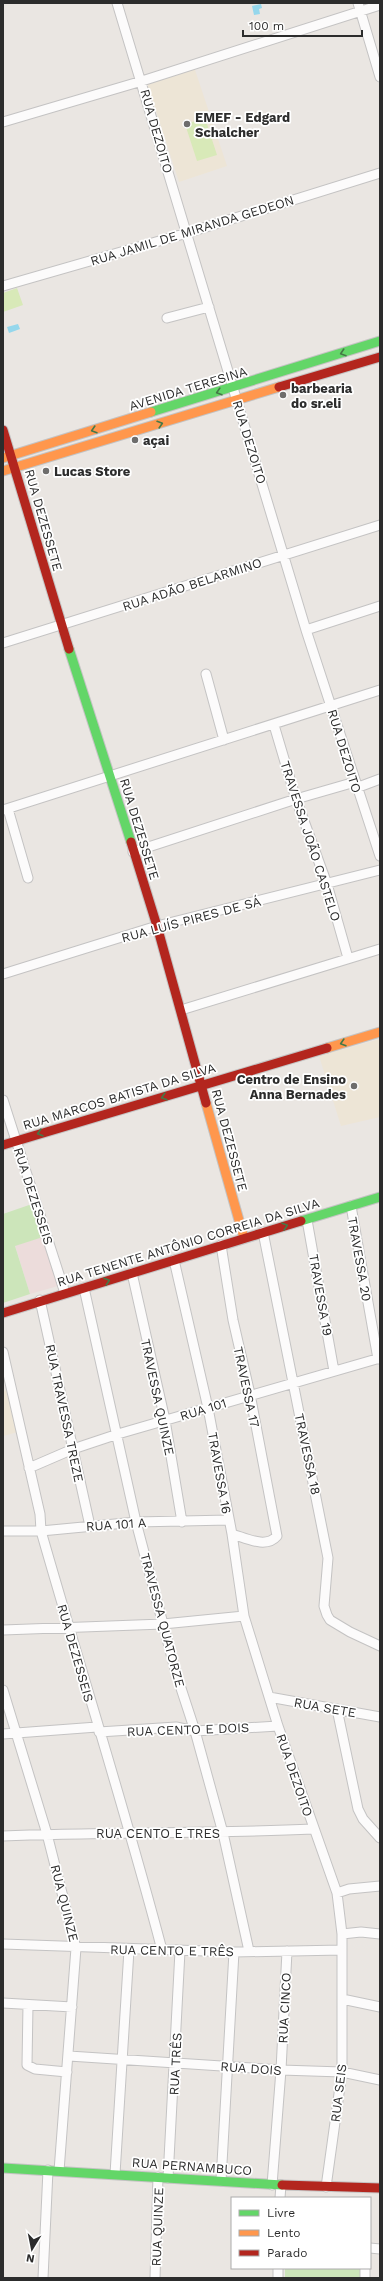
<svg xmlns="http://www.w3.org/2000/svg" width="383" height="2281" viewBox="0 0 383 2281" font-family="'Work Sans',sans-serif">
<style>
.education{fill:#ede5d6}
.medical{fill:#ecdcdb}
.green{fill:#cce5ba}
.pitch{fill:#d8e9b8}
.water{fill:#95d7ec}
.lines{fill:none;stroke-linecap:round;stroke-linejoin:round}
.street-casing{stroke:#c4c3c3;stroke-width:11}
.fast-casing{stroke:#c4c3c3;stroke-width:11}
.slow-casing{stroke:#c4c3c3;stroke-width:11}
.jam-casing{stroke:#c4c3c3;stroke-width:11}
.street{stroke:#fcfbfb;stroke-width:9}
.fast{stroke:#63d668;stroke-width:9}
.slow{stroke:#ff974d;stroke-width:9}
.jam{stroke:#b3261e;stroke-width:9}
.oneway{stroke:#457847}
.poi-dot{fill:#6e6d6c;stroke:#fff;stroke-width:1.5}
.labels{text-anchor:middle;stroke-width:3.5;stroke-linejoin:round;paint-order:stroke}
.poi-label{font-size:13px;font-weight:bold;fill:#2c2c2c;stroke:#fff;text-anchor:start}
.street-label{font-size:13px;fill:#2c2c2c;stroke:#fff}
</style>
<rect width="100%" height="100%" fill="#eae6e2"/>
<!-- education -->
<path class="education" d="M 194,67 L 227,166 L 179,182 L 147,83 Z
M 380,1039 L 380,1117 L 341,1126 L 319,1056 Z
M 7,1390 L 18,1432 L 3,1436 L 3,1391 Z"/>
<!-- medical -->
<path class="medical" d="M 43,1237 L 58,1286 L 30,1294 L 15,1245 Z"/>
<!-- green -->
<path class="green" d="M 32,1204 L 43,1237 L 15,1246 L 30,1294 L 3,1303 L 3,1214 Z
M 285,2268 L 364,2268 L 364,2278 L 285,2278 Z"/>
<!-- pitch -->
<path class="pitch" d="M 205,118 L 217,155 L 197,161 L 185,124 Z
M 17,288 L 23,305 L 3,312 L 3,293 Z"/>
<!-- water -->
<path class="water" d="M 261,4 L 262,8 L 259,9 L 260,14 L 254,15 L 252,6 Z
M 18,324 L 20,329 L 9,333 L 7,327 Z"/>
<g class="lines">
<defs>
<path id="street" d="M 117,3 L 306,630 L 380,856
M 358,3 L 380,77
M 3,122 L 142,81 L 380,5
M 3,286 L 187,233 L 380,173
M 167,318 L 209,307
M 306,630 L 380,606
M 3,643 L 380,525
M 206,674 L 224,740
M 274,725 L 296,799 L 327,884 L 348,958
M 356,788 L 380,779
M 8,809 L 28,878
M 3,810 L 380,690
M 133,852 L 296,799 L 355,782
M 3,974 L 157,926 L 380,870
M 181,1010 L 380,949
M 3,1100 L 65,1293
M 351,1206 L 378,1359
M 307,1220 L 334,1371
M 263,1232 L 328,1558 L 324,1606 L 327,1615 L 330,1620 L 350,1632 L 380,1646
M 221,1245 L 233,1320 L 250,1394 L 277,1536 C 266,1549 246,1538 232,1534
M 174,1260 L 208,1408 L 232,1534 L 244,1616 L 278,1726 L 337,1893 L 342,1934 L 342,2072 L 326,2187
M 132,1273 L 165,1420 L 182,1522
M 84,1288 L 136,1522 L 176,1673 L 195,1731 L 223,1833 L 249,1951
M 40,1300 L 90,1526
M 3,1352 L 40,1514 L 41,1531 C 81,1671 125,1809 162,1950
M 29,1468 L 73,1449 L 118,1434 L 380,1358
M 3,1531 L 41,1531 L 136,1522 L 229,1520
M 3,1630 L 163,1624 L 244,1616
M 3,1690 L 47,1834 L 76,1948 L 59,2171
M 269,1697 L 380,1717
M 337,1709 L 358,1809 L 363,1819 L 380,1838
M 99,1732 L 176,1727 L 195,1731 L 278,1726
M 3,1734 L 97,1727
M 3,1836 C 106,1832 210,1834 313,1829
M 337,1893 L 349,1889 L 380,1886
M 342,1934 L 361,1932 L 380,1934
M 3,1944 L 234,1952 L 342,1950
M 342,1999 L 380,2007
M 3,2003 L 72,2007
M 28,2005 L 27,2065 L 35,2069 L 67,2072
M 69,2056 L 281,2070 L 342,2072 L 380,2080
M 115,2174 L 129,1950
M 168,2178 L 180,1951
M 221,2181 L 234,1952
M 272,2185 L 281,2070 L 287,1951
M 280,2198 L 281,2185
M 370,2248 L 380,2249
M 43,2278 L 48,2170
M 155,2278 L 158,2177
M 278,2278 L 278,2268
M 365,2278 L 365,2268"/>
<path id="fast" d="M 151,412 L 380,341
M 69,649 L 131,842
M 301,1221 L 380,1197
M 3,2168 L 282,2185"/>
<path id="slow" d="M 3,458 L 151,412
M 3,471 L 279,387
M 327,1048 L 380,1032
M 206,1103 L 244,1238"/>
<path id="jam" d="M 279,387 L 380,357
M 3,430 L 69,649
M 131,842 L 157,926 L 206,1103
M 3,1145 L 327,1048
M 3,1313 L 301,1221
M 282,2185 L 380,2188"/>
</defs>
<!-- street casing -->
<use href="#street" class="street-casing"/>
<!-- fast casing -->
<use href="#fast" class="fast-casing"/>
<!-- slow casing -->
<use href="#slow" class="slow-casing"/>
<!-- jam casing -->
<use href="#jam" class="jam-casing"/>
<!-- street -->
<use href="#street" class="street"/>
<!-- fast -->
<use href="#fast" class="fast"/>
<!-- slow -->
<use href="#slow" class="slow"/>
<!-- jam -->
<use href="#jam" class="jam"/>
</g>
<!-- one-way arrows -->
<defs><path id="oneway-chevron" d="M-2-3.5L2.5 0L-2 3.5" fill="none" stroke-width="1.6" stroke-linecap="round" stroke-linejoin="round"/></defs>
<g class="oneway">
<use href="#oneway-chevron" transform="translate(343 353) rotate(162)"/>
<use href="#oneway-chevron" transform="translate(219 392) rotate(163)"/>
<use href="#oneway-chevron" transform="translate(160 424) rotate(-17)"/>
<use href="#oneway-chevron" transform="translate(94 430) rotate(163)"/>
<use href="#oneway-chevron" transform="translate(343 1043) rotate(163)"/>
<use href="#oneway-chevron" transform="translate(164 1097) rotate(164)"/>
<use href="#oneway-chevron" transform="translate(40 1133) rotate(164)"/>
<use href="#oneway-chevron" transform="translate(285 1226) rotate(-16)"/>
<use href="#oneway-chevron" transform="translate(107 1281) rotate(-18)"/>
</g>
<!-- markers -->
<g class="poi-dot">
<circle cx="187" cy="124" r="4"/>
<circle cx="283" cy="395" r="4"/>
<circle cx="135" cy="440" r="4"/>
<circle cx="46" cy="471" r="4"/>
<circle cx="354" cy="1086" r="4"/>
</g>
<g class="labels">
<!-- poi labels -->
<g class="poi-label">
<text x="195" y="122">EMEF - Edgard<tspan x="195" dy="15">Schalcher</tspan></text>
<text x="291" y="393">barbearia<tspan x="291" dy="15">do sr.eli</tspan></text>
<text x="143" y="445">açai</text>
<text x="54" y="476">Lucas Store</text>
<text x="346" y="1084" text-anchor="end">Centro de Ensino<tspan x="346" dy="15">Anna Bernades</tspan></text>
</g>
<!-- street labels -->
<g class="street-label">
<text transform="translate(157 131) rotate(74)" y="5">RUA DEZOITO</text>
<text transform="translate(192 230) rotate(-17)" y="5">RUA JAMIL DE MIRANDA GEDEON</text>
<text transform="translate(188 388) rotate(-17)" y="5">AVENIDA TERESINA</text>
<text transform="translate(250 442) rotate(73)" y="5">RUA DEZOITO</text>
<text transform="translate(44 520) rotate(74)" y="5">RUA DEZESSETE</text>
<text transform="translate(192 584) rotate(-18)" y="5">RUA ADÃO BELARMINO</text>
<text transform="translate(345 751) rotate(73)" y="5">RUA DEZOITO</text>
<text transform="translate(140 829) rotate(73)" y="5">RUA DEZESSETE</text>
<text transform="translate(311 841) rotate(72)" y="5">TRAVESSA JOÃO CASTELO</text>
<text transform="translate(191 919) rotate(-15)" y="5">RUA LUÍS PIRES DE SÁ</text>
<text transform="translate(119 1096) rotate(-17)" y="5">RUA MARCOS BATISTA DA SILVA</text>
<text transform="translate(230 1140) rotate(75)" y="5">RUA DEZESSETE</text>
<text transform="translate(34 1196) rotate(72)" y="5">RUA DEZESSEIS</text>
<text transform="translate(188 1242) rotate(-17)" y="5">RUA TENENTE ANTÔNIO CORREIA DA SILVA</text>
<text transform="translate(360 1259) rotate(80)" y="5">TRAVESSA 20</text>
<text transform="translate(321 1295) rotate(80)" y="5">TRAVESSA 19</text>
<text transform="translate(247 1387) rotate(78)" y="5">TRAVESSA 17</text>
<text transform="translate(158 1397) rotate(78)" y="5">TRAVESSA QUINZE</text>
<text transform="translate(203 1409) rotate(-17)" y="5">RUA 101</text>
<text transform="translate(65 1413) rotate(78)" y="5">RUA TRAVESSA TREZE</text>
<text transform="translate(308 1454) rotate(78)" y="5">TRAVESSA 18</text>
<text transform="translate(220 1473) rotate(80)" y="5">TRAVESSA 16</text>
<text transform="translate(116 1524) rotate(-4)" y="5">RUA 101 A</text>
<text transform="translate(163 1620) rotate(75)" y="5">TRAVESSA QUATORZE</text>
<text transform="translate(76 1653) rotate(74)" y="5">RUA DEZESSEIS</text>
<text transform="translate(325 1707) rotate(10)" y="5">RUA SETE</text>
<text transform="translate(188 1729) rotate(-2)" y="5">RUA CENTO E DOIS</text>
<text transform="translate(295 1775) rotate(71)" y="5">RUA DEZOITO</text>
<text x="158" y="1838">RUA CENTO E TRES</text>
<text transform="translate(65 1903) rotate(76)" y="5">RUA QUINZE</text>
<text transform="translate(172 1950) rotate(1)" y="5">RUA CENTO E TRÊS</text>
<text transform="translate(284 2008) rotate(-87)" y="5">RUA CINCO</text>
<text transform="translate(175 2064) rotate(-87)" y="5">RUA TRÊS</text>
<text transform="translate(251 2068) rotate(4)" y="5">RUA DOIS</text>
<text transform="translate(338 2093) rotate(-83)" y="5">RUA SEIS</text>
<text transform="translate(192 2166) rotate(4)" y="5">RUA PERNAMBUCO</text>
<text transform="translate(157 2227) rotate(-88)" y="5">RUA QUINZE</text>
</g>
</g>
<!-- border -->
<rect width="383" height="2281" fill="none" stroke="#2c2c2c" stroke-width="8"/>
<!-- legend -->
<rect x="231" y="2197" width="140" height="72" fill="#ffffff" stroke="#ababab"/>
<rect x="239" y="2210" width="20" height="6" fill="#63d668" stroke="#ababab"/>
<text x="267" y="2217" font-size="12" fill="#2c2c2c">Livre</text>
<rect x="239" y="2230" width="20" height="6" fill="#ff974d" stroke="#ababab"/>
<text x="267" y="2237" font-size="12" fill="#2c2c2c">Lento</text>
<rect x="239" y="2250" width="20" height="6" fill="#b3261e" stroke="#ababab"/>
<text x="267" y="2257" font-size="12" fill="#2c2c2c">Parado</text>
<!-- north arrow -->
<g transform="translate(32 2249) rotate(190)" stroke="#ffffff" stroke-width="3" paint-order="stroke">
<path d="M0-3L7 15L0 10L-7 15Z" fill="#2c2c2c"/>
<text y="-6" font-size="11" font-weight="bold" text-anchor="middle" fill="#2c2c2c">N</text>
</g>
<!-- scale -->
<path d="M243 30v6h119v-6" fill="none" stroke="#2c2c2c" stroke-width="2"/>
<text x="249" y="30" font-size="12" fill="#2c2c2c" stroke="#ffffff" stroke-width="3" paint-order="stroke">100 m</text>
</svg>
